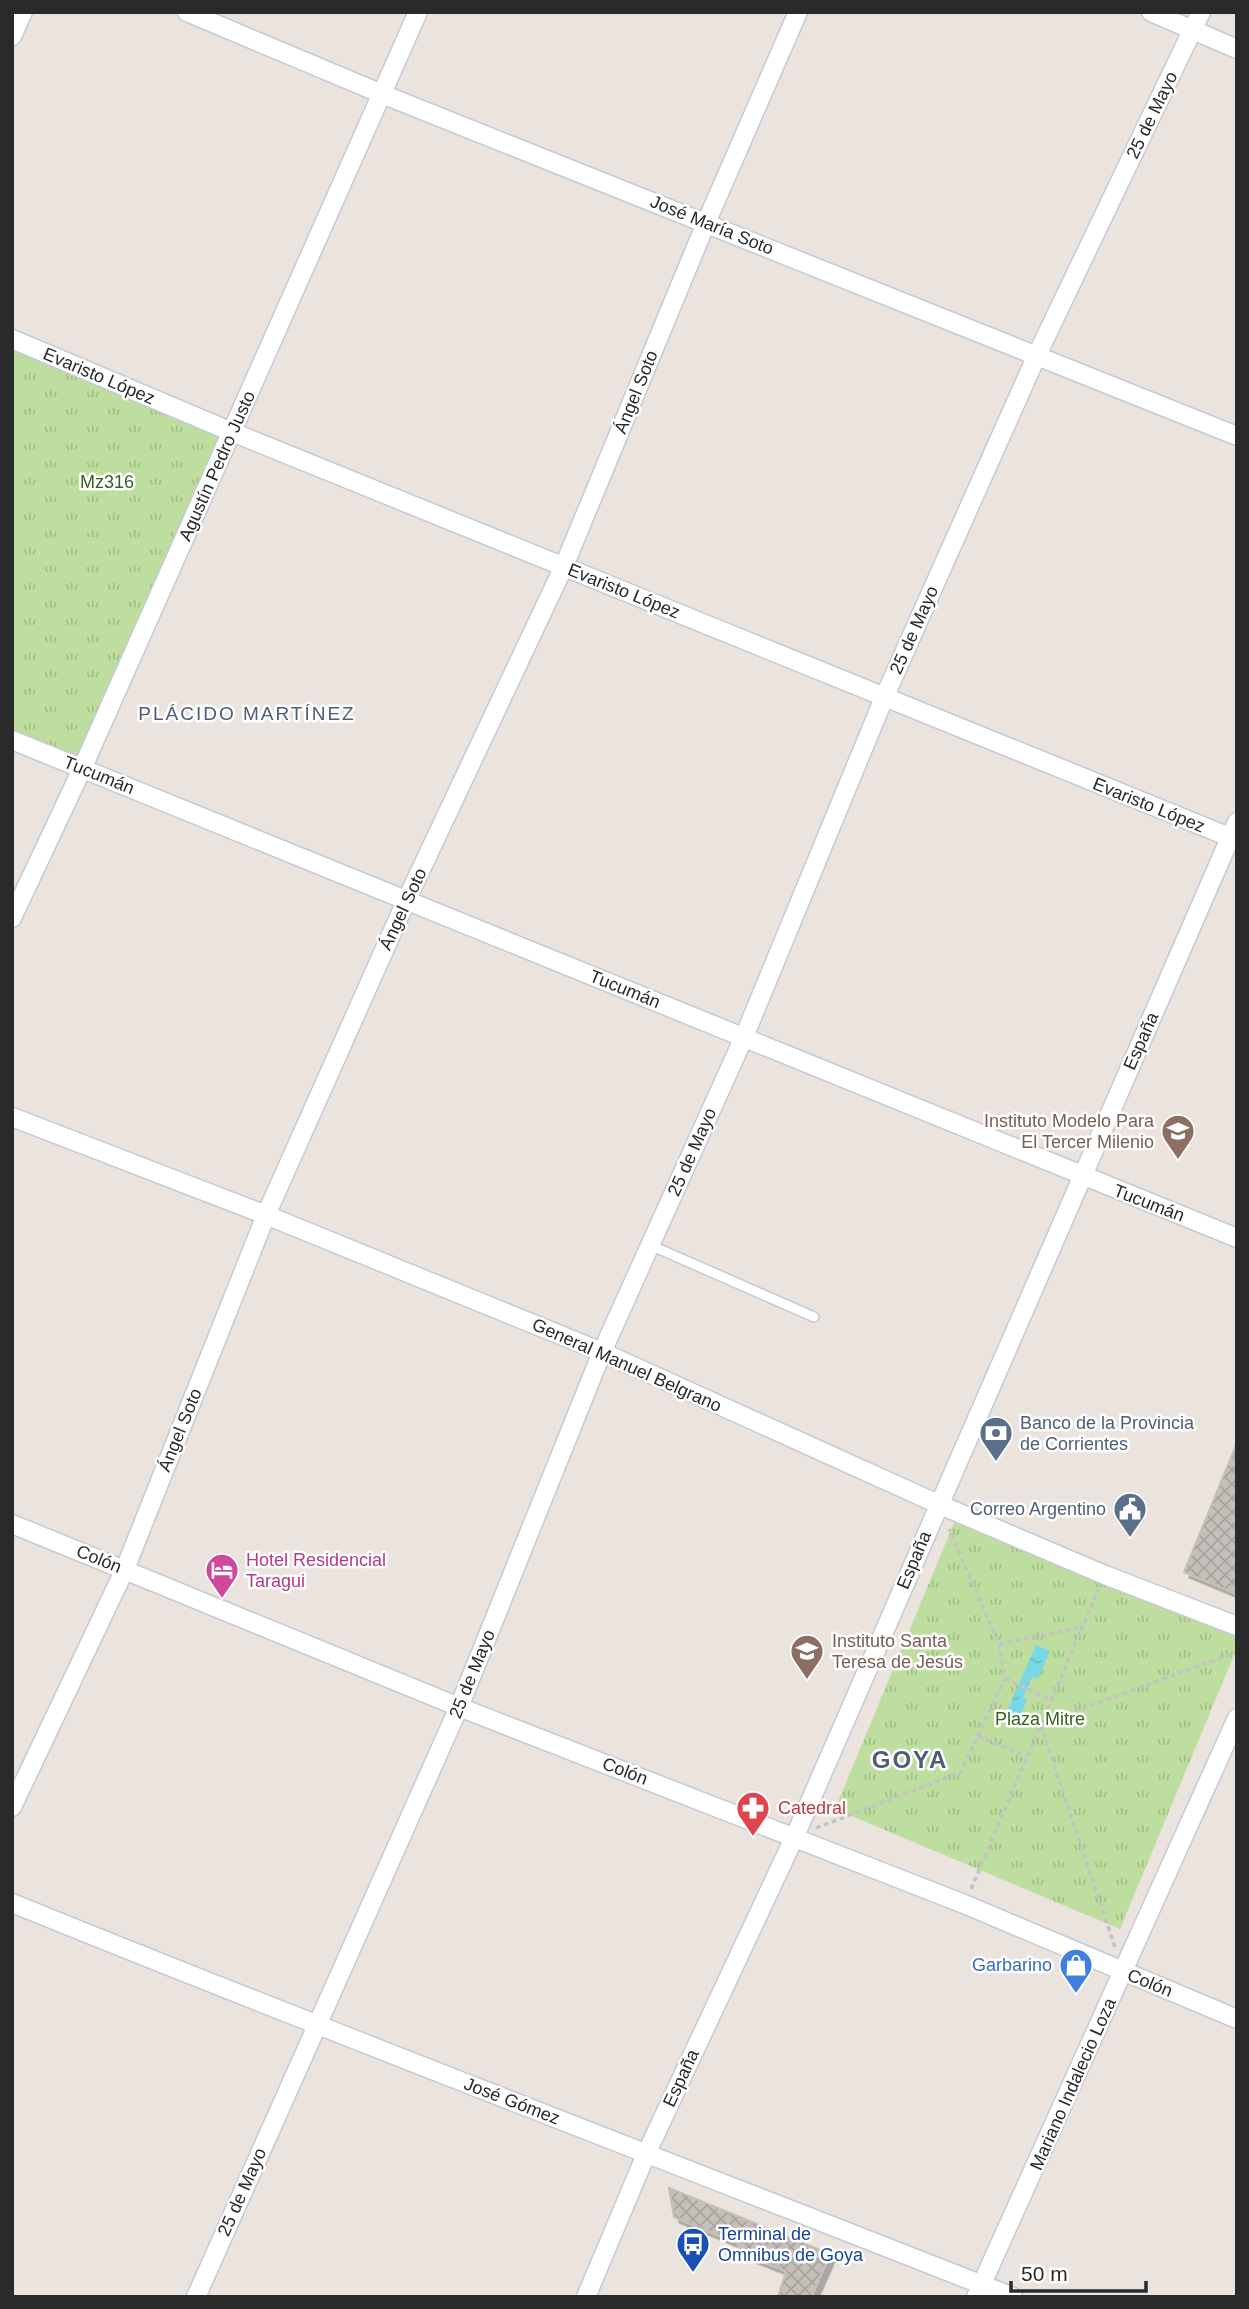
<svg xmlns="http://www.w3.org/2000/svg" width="1249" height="2309" viewBox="0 0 1249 2309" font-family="Helvetica,sans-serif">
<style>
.park{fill:url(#park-tufts)}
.water{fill:url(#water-ripples)}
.building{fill:url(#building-cross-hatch);stroke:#c7bfb7;stroke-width:2;filter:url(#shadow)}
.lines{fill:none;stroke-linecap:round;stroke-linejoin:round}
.service-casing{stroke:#c5cad3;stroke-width:12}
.minor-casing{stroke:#c5cad3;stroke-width:21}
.path{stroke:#c3c3c3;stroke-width:3.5;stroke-dasharray:5 3.5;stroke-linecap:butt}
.service{stroke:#fff;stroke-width:9}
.minor{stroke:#fff;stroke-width:18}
.labels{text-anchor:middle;stroke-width:5;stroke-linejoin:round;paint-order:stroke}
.street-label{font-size:18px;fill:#2a2a2a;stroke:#fff}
.park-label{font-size:18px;fill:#376220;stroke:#fff}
.education-label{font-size:18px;fill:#785e54;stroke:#fff;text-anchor:end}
.service-label{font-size:18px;fill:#4e5e75;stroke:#fff;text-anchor:start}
.hotel-label{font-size:18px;fill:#b23c85;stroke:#fff;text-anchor:start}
.health-label{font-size:18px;fill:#be3a42;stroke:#fff;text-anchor:start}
.shop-label{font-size:18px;fill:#366cbe;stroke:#fff;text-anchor:end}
.transit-label{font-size:18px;fill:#164399;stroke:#fff;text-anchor:start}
.neighbourhood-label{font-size:19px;letter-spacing:2px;fill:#4e5c78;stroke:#fff}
.district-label{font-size:24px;font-weight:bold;letter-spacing:2px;fill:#4e5c78;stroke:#fff}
</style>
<defs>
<pattern id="park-tufts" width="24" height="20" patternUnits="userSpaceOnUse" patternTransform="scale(1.75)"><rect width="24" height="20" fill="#bdde9e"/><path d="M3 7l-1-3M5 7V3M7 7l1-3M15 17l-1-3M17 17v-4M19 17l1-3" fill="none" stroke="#a3bf88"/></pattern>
<pattern id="water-ripples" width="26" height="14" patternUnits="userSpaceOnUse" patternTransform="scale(1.75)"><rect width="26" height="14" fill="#79d8e5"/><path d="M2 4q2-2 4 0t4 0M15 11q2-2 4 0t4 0" fill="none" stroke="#69bac5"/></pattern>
<pattern id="building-cross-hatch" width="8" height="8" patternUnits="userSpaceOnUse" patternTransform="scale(1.75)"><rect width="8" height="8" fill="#c4bfb9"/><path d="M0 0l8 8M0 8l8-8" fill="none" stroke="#a9a49f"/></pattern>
<filter id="shadow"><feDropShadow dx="5.5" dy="5.5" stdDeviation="0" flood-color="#0004"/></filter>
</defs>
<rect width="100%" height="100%" fill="#ebe3de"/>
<!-- park -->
<path class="park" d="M 12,339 L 232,432 L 82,769 L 12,740 Z
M 959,1511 L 1237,1627 L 1237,1648 L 1120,1929 L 835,1809 Z"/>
<!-- water -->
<path class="water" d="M 1036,1645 L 1050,1651 L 1038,1679 L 1032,1677 L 1023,1697 L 1027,1700 L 1016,1726 L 1003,1720 Z"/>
<!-- building -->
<path class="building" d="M 1237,1443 L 1237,1594 L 1184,1572 Z
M 669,2188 L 830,2254 L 811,2297 L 778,2297 L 786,2271 L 737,2252 L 739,2244 L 674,2217 Z"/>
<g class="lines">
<defs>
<path id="service" d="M 650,1245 L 814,1317"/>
<path id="minor" d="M 187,12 L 382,94 L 1237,436
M 1151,12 L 1237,49
M 12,36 L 23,12
M 12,339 L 232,432 L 1237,840
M 12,740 L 1237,1238
M 12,918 L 82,769 L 418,12
M 12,1117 L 266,1215 L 602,1352 L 938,1504 L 1105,1575 L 1237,1626
M 12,1524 L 459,1707 L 964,1904 L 1237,2019
M 12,1807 L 125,1569 L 266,1215 L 407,899 L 564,566 L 706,223 L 798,12
M 12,1903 C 344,2038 679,2165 1013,2297
M 196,2297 L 459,1707 L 602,1352 L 744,1037 L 884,698 L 1037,355 L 1201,12
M 586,2297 L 647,2152 L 795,1836 L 1237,822
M 976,2297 L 1237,1718"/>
</defs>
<!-- service casing -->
<use href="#service" class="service-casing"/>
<!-- minor casing -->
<use href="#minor" class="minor-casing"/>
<!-- path -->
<path class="path" d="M 999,1644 L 1082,1627
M 1005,1678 L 1051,1700
M 978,1736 L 1026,1756
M 816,1828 L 961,1772 L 1005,1678 L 999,1644 L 949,1529
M 971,1889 L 1098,1590
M 1115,1947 L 1040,1724 L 1237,1652"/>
<!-- service -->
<use href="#service" class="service"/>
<!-- minor -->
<use href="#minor" class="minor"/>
</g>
<!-- icons -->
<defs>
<symbol id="school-pin" viewBox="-11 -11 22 30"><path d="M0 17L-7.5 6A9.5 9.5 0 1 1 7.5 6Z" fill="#8d6e63" stroke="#fff"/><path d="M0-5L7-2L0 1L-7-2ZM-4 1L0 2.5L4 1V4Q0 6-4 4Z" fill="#fff"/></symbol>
<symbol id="bank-pin" viewBox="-11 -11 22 30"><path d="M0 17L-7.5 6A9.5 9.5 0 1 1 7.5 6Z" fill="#5c6f8a" stroke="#fff"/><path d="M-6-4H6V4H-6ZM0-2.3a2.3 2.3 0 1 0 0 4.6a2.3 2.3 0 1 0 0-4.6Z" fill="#fff"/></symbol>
<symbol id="civic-pin" viewBox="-11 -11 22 30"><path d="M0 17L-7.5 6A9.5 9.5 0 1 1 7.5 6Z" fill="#5c6f8a" stroke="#fff"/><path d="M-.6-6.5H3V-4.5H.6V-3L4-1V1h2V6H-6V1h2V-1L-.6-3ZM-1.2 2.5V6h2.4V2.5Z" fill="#fff"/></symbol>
<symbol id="hotel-pin" viewBox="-11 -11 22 30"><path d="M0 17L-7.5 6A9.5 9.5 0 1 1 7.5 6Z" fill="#d1479c" stroke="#fff"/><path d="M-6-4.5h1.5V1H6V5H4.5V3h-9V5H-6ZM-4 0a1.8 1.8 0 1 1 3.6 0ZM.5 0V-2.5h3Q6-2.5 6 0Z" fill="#fff"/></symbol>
<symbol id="pharmacy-pin" viewBox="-11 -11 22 30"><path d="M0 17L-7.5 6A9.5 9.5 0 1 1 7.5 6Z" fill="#e0444e" stroke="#fff"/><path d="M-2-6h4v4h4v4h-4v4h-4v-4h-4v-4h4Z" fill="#fff"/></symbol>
<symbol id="shop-pin" viewBox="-11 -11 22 30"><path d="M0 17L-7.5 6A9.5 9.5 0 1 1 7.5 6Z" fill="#3f7fe0" stroke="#fff"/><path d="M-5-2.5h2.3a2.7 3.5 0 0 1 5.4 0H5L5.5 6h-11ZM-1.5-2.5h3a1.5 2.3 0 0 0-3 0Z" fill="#fff"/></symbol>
<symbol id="bus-pin" viewBox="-11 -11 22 30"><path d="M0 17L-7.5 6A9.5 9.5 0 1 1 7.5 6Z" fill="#1a4fb4" stroke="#fff"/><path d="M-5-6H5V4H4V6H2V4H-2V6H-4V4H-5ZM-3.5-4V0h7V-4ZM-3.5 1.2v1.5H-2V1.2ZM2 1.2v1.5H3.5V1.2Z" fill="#fff"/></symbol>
</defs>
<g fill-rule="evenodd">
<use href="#school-pin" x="1159" y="1112" width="38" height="52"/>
<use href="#bank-pin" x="977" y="1414" width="38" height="52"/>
<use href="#civic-pin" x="1111" y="1490" width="38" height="52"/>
<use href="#hotel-pin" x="203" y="1551" width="38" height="52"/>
<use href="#school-pin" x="788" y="1632" width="38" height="52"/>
<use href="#pharmacy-pin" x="734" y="1789" width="38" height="52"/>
<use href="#shop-pin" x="1057" y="1946" width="38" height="52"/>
<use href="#bus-pin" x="674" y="2225" width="38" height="52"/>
</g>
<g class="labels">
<!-- street labels -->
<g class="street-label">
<text transform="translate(1152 115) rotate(-64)" y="6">25 de Mayo</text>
<text transform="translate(712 225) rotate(22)" y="6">José María Soto</text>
<text transform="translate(99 376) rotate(23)" y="6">Evaristo López</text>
<text transform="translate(636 392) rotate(-68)" y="6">Ángel Soto</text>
<text transform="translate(217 466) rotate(-66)" y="6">Agustín Pedro Justo</text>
<text transform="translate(624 591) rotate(22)" y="6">Evaristo López</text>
<text transform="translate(914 630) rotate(-66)" y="6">25 de Mayo</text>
<text transform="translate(99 775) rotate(22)" y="6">Tucumán</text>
<text transform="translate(1149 805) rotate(22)" y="6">Evaristo López</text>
<text transform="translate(403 909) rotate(-65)" y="6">Ángel Soto</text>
<text transform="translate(625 989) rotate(22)" y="6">Tucumán</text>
<text transform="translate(1141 1041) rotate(-66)" y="6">España</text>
<text transform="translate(692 1152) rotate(-66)" y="6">25 de Mayo</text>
<text transform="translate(1149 1203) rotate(21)" y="6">Tucumán</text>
<text transform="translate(627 1365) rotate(24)" y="6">General Manuel Belgrano</text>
<text transform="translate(180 1430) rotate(-68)" y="6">Ángel Soto</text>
<text transform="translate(99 1559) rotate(22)" y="6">Colón</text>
<text transform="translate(914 1560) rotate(-67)" y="6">España</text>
<text transform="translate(472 1674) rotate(-68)" y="6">25 de Mayo</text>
<text transform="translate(625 1771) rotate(21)" y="6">Colón</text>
<text transform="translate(1150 1983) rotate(22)" y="6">Colón</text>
<text transform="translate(681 2078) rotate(-65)" y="6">España</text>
<text transform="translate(1073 2084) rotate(-66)" y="6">Mariano Indalecio Loza</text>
<text transform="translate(512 2101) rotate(21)" y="6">José Gómez</text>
<text transform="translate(242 2192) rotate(-66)" y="6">25 de Mayo</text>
</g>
<!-- park labels -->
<g class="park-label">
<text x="107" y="488">Mz316</text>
<text x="1040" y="1725">Plaza Mitre</text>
</g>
<!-- education labels -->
<g class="education-label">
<text x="1154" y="1127">Instituto Modelo Para<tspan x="1154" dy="21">El Tercer Milenio</tspan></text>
<text x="832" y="1647" text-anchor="start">Instituto Santa<tspan x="832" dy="21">Teresa de Jesús</tspan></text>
</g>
<!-- service labels -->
<g class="service-label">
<text x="1020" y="1429">Banco de la Provincia<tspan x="1020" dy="21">de Corrientes</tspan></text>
<text x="1106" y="1515" text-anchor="end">Correo Argentino</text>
</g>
<!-- hotel labels -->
<g class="hotel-label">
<text x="246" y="1566">Hotel Residencial<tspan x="246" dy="21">Taragui</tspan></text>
</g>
<!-- health labels -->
<g class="health-label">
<text x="778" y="1814">Catedral</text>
</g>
<!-- shop labels -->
<g class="shop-label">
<text x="1052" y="1971">Garbarino</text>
</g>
<!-- transit labels -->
<g class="transit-label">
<text x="718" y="2240">Terminal de<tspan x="718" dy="21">Omnibus de Goya</tspan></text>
</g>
<!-- neighbourhood labels -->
<g class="neighbourhood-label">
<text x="247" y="720">PLÁCIDO MARTÍNEZ</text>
</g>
<!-- district labels -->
<g class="district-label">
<text x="910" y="1768">GOYA</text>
</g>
</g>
<!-- border -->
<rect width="1249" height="2309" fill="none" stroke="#2a2a2a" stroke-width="28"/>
<!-- scale -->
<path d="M1011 2281v10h135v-10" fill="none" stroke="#2a2a2a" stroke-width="3.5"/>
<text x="1021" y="2281" font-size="21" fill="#2a2a2a" stroke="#ffffff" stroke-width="5" paint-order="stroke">50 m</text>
</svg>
